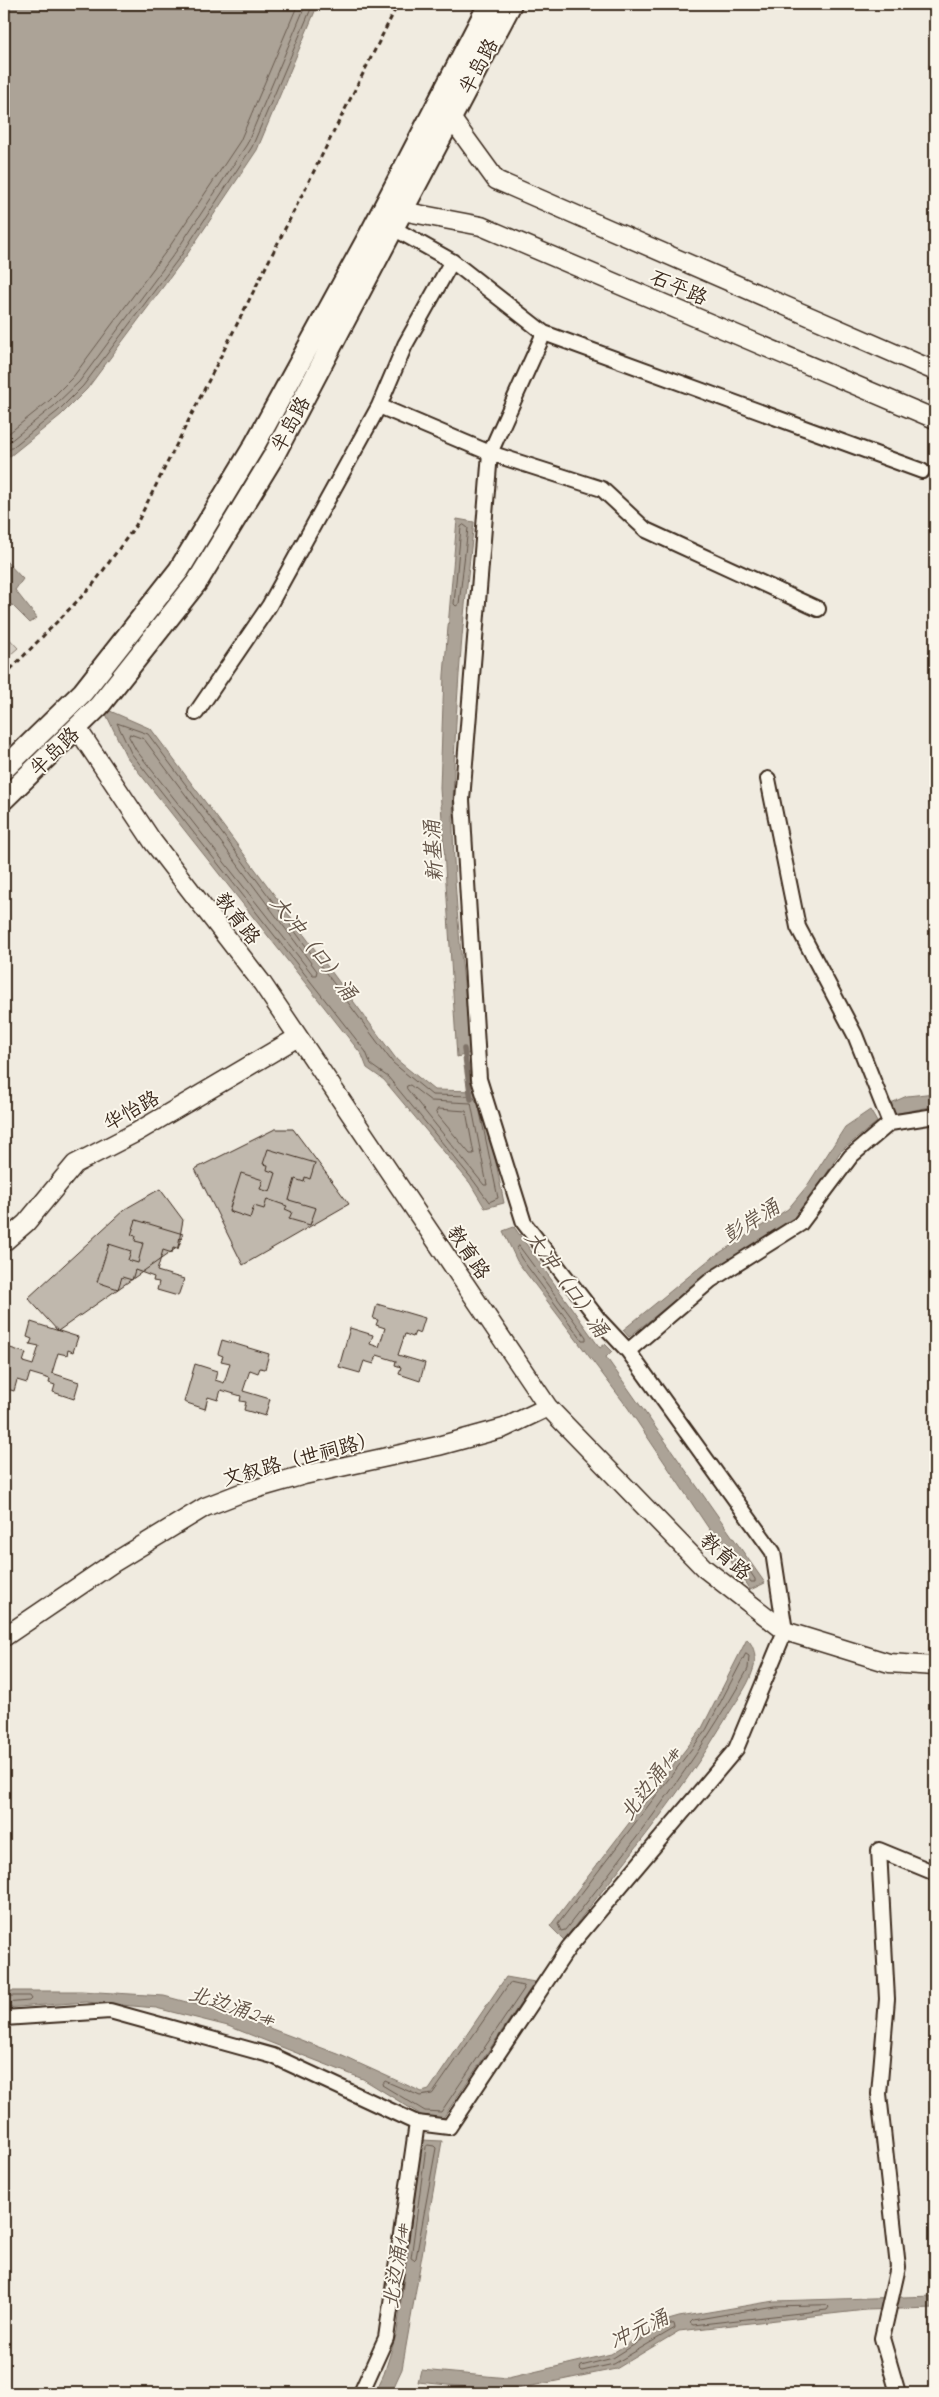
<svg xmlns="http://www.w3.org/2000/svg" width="939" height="2397" viewBox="0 0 939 2397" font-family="'Indie Flower','LXGW WenKai TC',sans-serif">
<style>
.green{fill:#d5cec3;stroke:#887c70}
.water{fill:#aca397;stroke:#7f7367}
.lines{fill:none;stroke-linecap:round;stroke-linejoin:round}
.shore{stroke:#685a4e;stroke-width:1}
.stream{stroke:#7f7367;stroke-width:5.5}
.building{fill:#c0b8ad;stroke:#3b2a1e}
.minor-casing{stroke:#3b2a1e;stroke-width:18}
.tertiary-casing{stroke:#3b2a1e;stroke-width:21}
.secondary-casing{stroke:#3b2a1e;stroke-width:24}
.path{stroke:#3b2a1e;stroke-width:3;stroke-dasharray:5 4;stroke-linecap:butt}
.minor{stroke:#fbf7ec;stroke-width:14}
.tertiary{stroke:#fbf7ec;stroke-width:18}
.secondary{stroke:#fbf7ec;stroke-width:20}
.labels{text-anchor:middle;stroke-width:4;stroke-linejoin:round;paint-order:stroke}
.street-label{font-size:20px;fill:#3b2a1e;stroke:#fbf7ec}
.water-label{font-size:21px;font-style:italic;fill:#635448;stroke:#fbf7ec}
</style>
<rect width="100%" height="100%" fill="#f0ebe0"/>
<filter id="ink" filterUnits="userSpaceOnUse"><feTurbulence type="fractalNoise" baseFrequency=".02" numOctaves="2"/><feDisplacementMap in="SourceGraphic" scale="10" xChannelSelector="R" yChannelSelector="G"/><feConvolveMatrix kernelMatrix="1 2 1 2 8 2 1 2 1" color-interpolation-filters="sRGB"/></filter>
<g filter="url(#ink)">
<!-- green -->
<path class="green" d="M 4,633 L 18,648 L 4,660 Z"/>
<!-- water -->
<path class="water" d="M 4,4 L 318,4 L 257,150 L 186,256 L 87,389 L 61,415 L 4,461 Z
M 457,519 L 474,522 C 462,624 453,725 453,827 C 454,903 464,979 471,1053 L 457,1057 L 440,788 L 444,675 Z
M 4,559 L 23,579 L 15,590 L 37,618 L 30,623 L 6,599 L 4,600 Z
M 110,711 L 151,729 L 397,1060 L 434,1090 L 477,1091 L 484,1103 L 504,1203 L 485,1208 L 470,1183 L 384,1080 L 367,1068 L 362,1055 L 126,756 L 106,714 Z
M 935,1093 L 935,1106 L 894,1114 L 891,1103 L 907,1096 Z
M 870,1110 L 877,1122 L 840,1152 L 801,1215 L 705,1276 L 629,1337 L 623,1330 L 710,1259 L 788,1209 L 807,1186 L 845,1127 Z
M 514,1227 L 600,1348 L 605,1344 L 612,1351 L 606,1357 L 765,1583 L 750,1590 L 628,1408 L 517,1261 L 503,1231 Z
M 747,1639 C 755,1646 757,1660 753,1670 C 748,1687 734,1704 725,1720 C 679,1798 619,1868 564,1940 L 550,1926 L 702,1728 Z
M 506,1977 L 535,1982 L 443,2118 L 423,2116 L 363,2079 L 228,2026 L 156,2008 L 86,2002 L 4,2008 L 4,1991 L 81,1991 L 164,1996 L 235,2015 L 338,2054 L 422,2092 L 429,2090 Z
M 422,2140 L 442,2141 L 402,2369 L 391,2393 L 375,2393 L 384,2374 L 397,2332 Z
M 935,2296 L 935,2308 L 866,2310 L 679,2331 L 616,2369 L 507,2391 L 418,2382 L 421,2370 L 508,2378 L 611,2354 L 665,2321 L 679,2317 L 774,2301 Z"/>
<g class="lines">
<!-- shore -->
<path class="shore" d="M 4,437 L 49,401 L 73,377 L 170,246 L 240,141 L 298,4
M 4,446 L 54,406 L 79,382 L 177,250 L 247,144 L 306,4
M 4,454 L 58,411 L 83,386 L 182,254 L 252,147 L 313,4
M 464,525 L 468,528 L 459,604 L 456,606 L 454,604 L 461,527 Z
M 130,734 L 144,739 L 317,971 L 316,975 L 313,975 L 136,750 L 129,737 Z
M 407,1086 L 410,1085 L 431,1101 L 471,1103 L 487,1185 L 484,1185 L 407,1089 Z
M 478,1104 L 473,1096 L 432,1095 L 393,1063 L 148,734 L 117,723 L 131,753 L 366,1052 L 371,1065 L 388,1077 L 473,1180 L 489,1202 L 498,1198 L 479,1107
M 438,1109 L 466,1111 L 474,1154 L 470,1154 L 436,1113 Z
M 519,1246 L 586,1337 L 586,1340 L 582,1340 L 521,1258 L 517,1249 Z
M 741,1562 L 744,1563 L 755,1579 L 755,1582 L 751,1582 L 740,1566 Z
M 746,1654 L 749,1656 L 748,1669 C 696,1763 631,1846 565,1930 L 561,1931 L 558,1924 L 706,1730 Z
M 510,1983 L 523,1986 L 524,1989 L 441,2112 L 425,2111 L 382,2085 L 385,2081 L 420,2096 L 432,2094 Z
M 4,1996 L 29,1996 L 31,1999 L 29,2001 L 4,2003
M 428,2145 L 434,2146 L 436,2148 L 416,2258 L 414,2260 L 411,2258 L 426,2147 Z
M 827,2305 L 829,2307 L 827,2310 L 693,2325 L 690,2323 L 693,2320 L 774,2306 Z
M 674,2324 L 675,2328 L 614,2364 L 582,2371 L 580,2369 L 581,2366 L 613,2358 L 666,2325 Z"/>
<!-- stream -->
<path class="stream" d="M 464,1049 L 471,1099"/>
</g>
<!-- building -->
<path class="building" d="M 275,1129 L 293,1129 L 349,1204 L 243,1265 L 195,1169 Z
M 268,1149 L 315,1163 L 310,1179 L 305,1177 L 304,1182 L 295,1179 L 289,1200 L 316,1208 L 310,1225 L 289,1219 L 292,1212 L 285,1209 L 287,1206 L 267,1199 L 264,1209 L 254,1206 L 250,1218 L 229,1211 L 241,1173 L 263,1180 L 260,1189 L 270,1192 L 276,1173 L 267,1170 L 268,1165 L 263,1164 Z
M 160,1189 L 183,1220 L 178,1247 L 58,1331 L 28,1298 L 125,1209 Z
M 136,1220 L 183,1234 L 178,1249 L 173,1248 L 172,1253 L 163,1250 L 157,1271 L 184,1279 L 178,1296 L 157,1290 L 159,1282 L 153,1281 L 154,1277 L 135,1270 L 132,1280 L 122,1277 L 118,1289 L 97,1282 L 109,1244 L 131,1251 L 128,1260 L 138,1263 L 143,1243 L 135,1241 L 136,1236 L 131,1235 Z
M 377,1304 L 425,1318 L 420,1334 L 415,1332 L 413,1337 L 405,1334 L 398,1355 L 425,1363 L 420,1381 L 399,1374 L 401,1367 L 395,1365 L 396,1361 L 377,1355 L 374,1364 L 364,1361 L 360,1373 L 339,1367 L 350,1328 L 373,1335 L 370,1344 L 379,1347 L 385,1328 L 376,1325 L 378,1320 L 373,1319 Z
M 31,1322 L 78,1337 L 73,1352 L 68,1350 L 67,1355 L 58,1353 L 52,1373 L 79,1382 L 74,1399 L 53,1392 L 55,1385 L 49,1383 L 50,1379 L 30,1373 L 27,1383 L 17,1380 L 14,1391 L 4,1388 L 4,1346 L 26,1353 L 23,1362 L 33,1365 L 39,1346 L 30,1344 L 32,1339 L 27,1337 Z
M 222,1340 L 269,1354 L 265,1369 L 260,1368 L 258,1373 L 250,1370 L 243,1391 L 270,1399 L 265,1416 L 244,1410 L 246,1402 L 240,1401 L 241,1396 L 221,1390 L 218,1400 L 208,1397 L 205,1409 L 184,1402 L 195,1364 L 217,1371 L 215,1380 L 224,1383 L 230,1363 L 221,1361 L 223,1356 L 218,1354 Z
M 4,1528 L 7,1529 L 4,1541 Z"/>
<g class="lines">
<defs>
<path id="minor" d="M 393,228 L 452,261 L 544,333 L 922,471
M 379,406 L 490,453 L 602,489 L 646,530 L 818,609
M 196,713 L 269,606 L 379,406 L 405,345 L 452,261
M 768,779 L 798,927 L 855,1035 L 890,1123
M 628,1351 L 711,1280 L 800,1224 L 851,1156 L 890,1123 L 935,1116
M 4,2018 L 110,2011 L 273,2056 L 417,2123
M 361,2393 L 386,2338 L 417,2123 L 449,2127 L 569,1947 L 736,1749 L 785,1631 L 773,1552 L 628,1351 L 599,1320 L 524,1223 L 479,1079 L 462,800 L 490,453 L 544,333
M 898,2393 L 882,2338 L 898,2267 L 879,2094 L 887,1999 L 879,1850 L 935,1873"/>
<path id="tertiary" d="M 451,118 L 496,180 L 935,371
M 402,211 L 481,226 L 935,419
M 77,728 L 153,842 L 262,983 L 548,1407 L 704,1568 L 785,1631 L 889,1663 L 935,1666
M 4,1242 L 26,1223 L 75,1164 L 137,1132 L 298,1037
M 4,1637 L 113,1563 L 205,1507 L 241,1493 L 304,1475 L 438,1446 L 504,1428 L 548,1407"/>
<path id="secondary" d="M 4,769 L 83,692 L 179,570 L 254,446 L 371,232 L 489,4
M 4,799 L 99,706 L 197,582 L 273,457 L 511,4"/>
</defs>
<!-- minor casing -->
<use href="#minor" class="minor-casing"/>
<!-- tertiary casing -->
<use href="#tertiary" class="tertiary-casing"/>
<!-- secondary casing -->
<use href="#secondary" class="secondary-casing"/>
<!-- path -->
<path class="path" d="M 4,676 L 92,586 L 136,525 L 398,4"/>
<!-- minor -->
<use href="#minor" class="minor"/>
<!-- tertiary -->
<use href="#tertiary" class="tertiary"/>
<!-- secondary -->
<use href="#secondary" class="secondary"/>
</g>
</g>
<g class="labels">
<!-- street labels -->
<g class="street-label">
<text transform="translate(478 66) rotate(-62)" y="7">半岛路</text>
<text transform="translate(679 287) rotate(23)" y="7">石平路</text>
<text transform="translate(290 424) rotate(-62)" y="7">半岛路</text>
<text transform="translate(54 751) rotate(-44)" y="7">半岛路</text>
<text transform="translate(238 918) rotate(52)" y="7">教育路</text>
<text transform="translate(131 1110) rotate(-29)" y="7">华怡路</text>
<text transform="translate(469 1252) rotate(56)" y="7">教育路</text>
<text transform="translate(300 1458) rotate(-15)" y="7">文叙路（世祠路）</text>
<text transform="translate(726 1556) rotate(41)" y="7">教育路</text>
</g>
<!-- water labels -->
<g class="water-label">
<text transform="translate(433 851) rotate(-93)" y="7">新基涌</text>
<text transform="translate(314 948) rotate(52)" y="7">大冲（口）涌</text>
<text transform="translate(751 1221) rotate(-32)" y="7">彭岸涌</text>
<text transform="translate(567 1284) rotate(54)" y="7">大冲（口）涌</text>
<text transform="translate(650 1783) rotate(-53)" y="7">北边涌1#</text>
<text transform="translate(232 2006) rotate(18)" y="7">北边涌2#</text>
<text transform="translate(396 2266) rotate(-82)" y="7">北边涌1#</text>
<text transform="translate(639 2329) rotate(-26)" y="7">冲元涌</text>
</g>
</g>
<!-- margin -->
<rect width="939" height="2397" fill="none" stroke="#fbf7ec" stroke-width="20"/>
<rect x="10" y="10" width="919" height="2377" fill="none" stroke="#3b2a1e" stroke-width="2" filter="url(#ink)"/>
</svg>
